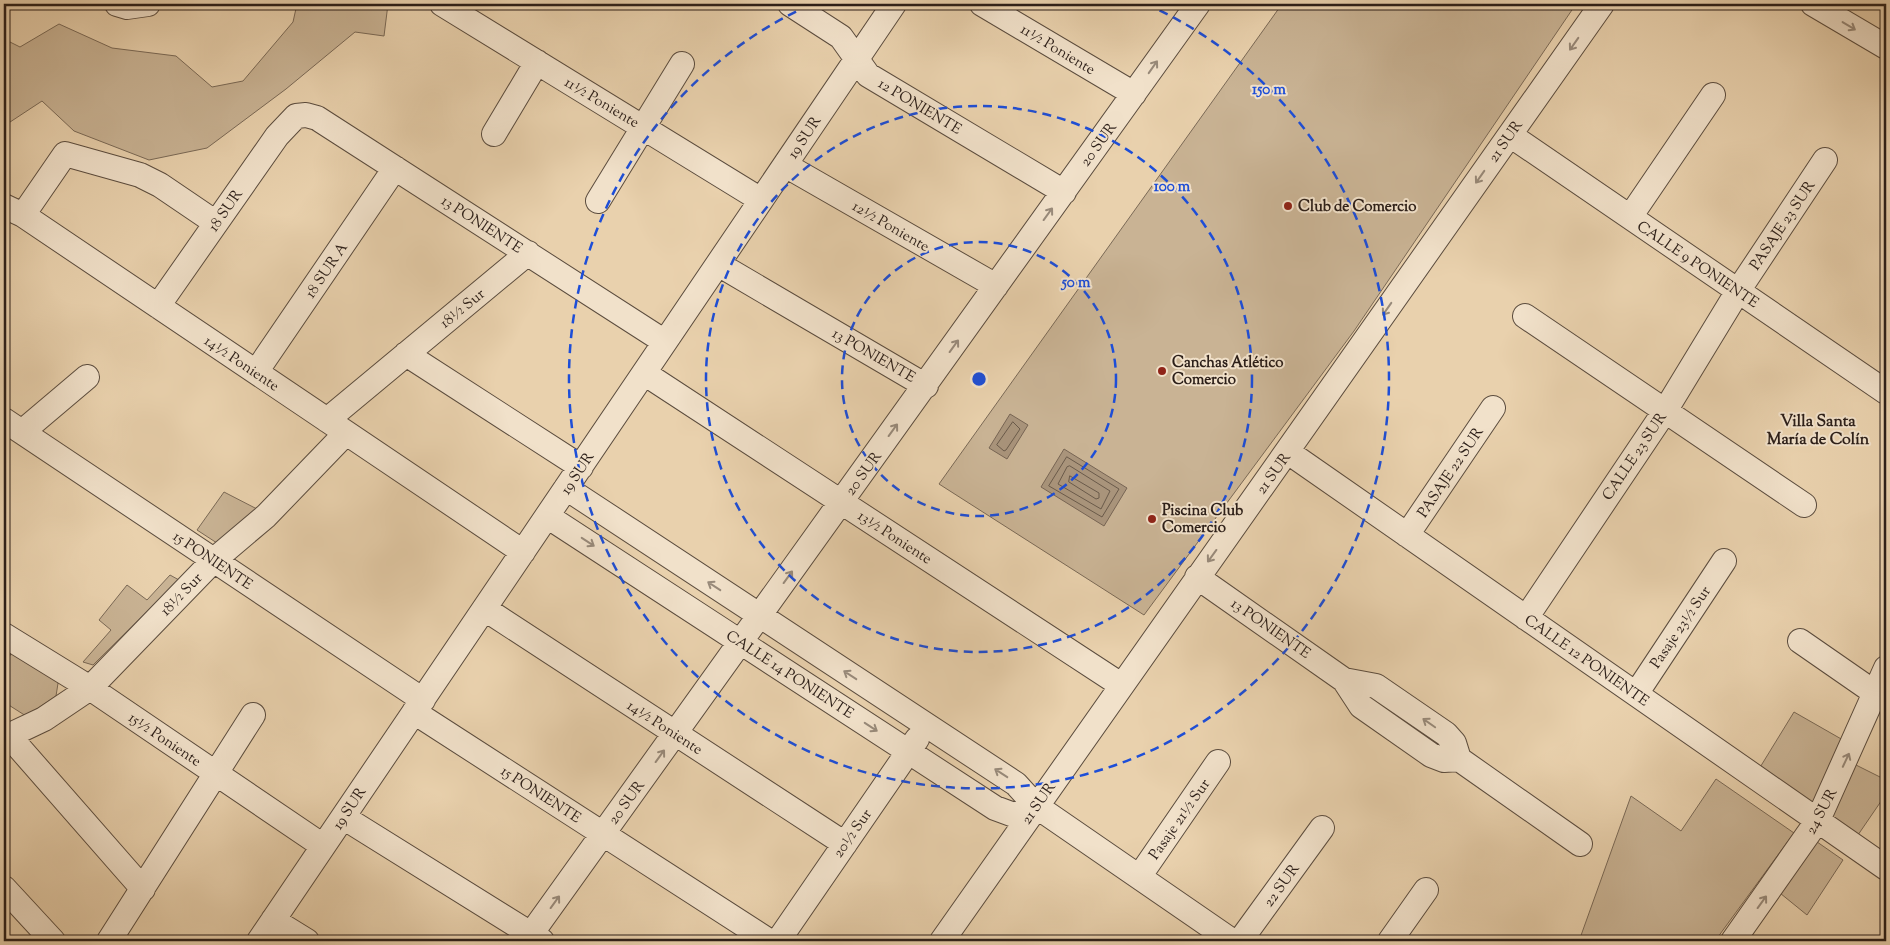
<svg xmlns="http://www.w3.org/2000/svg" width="1890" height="945" viewBox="0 0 1890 945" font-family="'Sorts Mill Goudy',serif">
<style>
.green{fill:#c9b394;stroke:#7a6956}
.water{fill:#a9947b;stroke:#776554}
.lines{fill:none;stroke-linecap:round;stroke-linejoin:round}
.shore{stroke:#6a5a4a;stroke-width:1}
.minor-casing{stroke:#5b4c3e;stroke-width:26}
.minor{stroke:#f1e1ca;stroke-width:24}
.oneway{stroke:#988a7a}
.ring{fill:none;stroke:#1d4ed8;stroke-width:2.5;stroke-dasharray:9 6}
.poi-dot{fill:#8f2418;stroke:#f1e1ca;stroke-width:2}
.labels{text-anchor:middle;stroke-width:4;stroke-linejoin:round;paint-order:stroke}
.street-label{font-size:15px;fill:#2c1f19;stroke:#f1e1ca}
.poi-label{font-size:15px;font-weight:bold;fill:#2c1f19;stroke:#f1e1ca;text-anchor:start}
.neighbourhood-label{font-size:16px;font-weight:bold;fill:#2c1f19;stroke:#f1e1ca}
.centre{fill:#1d4ed8;stroke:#f1e1ca;stroke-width:2.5}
.ring-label{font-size:15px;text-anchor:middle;font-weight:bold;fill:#1d4ed8;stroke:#f1e1ca;stroke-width:4;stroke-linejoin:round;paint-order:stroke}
</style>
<rect width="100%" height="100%" fill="#e9d1ad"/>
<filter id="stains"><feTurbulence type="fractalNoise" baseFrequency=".004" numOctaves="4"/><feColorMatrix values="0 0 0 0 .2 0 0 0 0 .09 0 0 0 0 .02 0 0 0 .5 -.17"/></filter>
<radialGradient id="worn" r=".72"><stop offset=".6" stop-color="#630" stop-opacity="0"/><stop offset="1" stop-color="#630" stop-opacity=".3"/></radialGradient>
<!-- green -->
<path class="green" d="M 297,4 L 388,4 L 384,36 L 355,32 L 286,89 L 207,148 L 149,160 L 74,131 L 42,101 L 4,126 L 4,39 L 20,47 L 59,24 L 112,48 L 176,56 L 212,87 L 243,81 L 293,22 Z
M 1282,4 L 1576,4 L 1354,331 L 1144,615 L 939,484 Z
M 224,492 L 257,509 L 220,545 L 197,530 Z
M 170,575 L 179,580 L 93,665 L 83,662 L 111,630 L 99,620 L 127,585 L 147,600 Z
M 12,652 L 59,677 L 56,696 L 26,716 L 4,702 L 4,666 Z
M 1794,712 L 1843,740 L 1806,820 L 1751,782 Z
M 1846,760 L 1886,780 L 1886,794 L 1847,851 L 1814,828 Z
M 1716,779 L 1794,833 L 1715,941 L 1579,941 L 1631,796 L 1681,831 Z
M 1810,837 L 1843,860 L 1807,915 L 1775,889 Z"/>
<!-- water -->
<path class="water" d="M 1010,414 L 1028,425 L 1007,459 L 989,448 Z
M 1064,449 L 1127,488 L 1104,526 L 1041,487 Z"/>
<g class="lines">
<!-- shore -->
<path class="shore" d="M 1013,422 L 1020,429 L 1006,450 L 1004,451 L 997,445 Z
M 1067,457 L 1119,489 L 1102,517 L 1049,486 Z
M 1070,466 L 1110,491 L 1101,509 L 1058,484 L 1067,467 Z
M 1070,476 L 1099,493 L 1099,498 L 1096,499 L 1069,482 Z"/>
<defs>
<path id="minor" d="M 117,4 L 127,7 L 148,4
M 442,4 L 761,200
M 790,4 L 841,37 L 868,75 L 1064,192
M 982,4 L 1134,94
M 1813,4 L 1886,47
M 494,134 L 537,62
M 1510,135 L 1886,392
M 785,165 L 996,286
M 598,201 L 682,64
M 4,206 L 23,215 L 523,552
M 23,215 L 65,154 L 140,175 L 160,185 L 216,223
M 1630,217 L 1713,95
M 718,264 L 926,386
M 158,306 L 277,136 L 296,116 L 306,115 L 317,118 L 665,342
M 1525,316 L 1804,505
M 406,354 L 581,467
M 256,372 L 395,168
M 644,373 L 1121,685
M 4,420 L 423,700
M 327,420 L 528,253
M 22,432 L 87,377
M 1288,452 L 1886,868
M 566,488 L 1016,784 L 1036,806 L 1232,941
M 547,516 L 995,808 L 1014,815 L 1036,806
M 1407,535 L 1493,408
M 1197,577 L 1344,680 L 1376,686 L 1446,734 L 1454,743 L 1459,759 L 1580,844
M 485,609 L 845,844
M 1526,618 L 1665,411 L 1738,291 L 1825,160
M 4,635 L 90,688 L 323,846
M 1800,641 L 1875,693
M 1344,680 L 1361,706 L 1431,755 L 1444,760 L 1459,759
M 1636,694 L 1724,561
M 414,712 L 769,941
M 9,736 L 143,889
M 4,738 L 44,719 L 90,688 L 214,560 L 266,516 L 346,433
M 343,817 L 542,941
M 1139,877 L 1218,762
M 4,888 L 53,941
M 273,920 L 307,941
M 109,941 L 253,715
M 259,941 L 894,4
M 526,941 L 1198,4
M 778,941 L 917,739
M 942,941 L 1602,4
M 1240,941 L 1322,828
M 1390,941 L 1426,890
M 1733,941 L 1818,820 L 1886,668"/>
</defs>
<!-- minor casing -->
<use href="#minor" class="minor-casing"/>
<!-- minor -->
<use href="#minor" class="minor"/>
</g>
<!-- one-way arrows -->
<defs><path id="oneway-shaft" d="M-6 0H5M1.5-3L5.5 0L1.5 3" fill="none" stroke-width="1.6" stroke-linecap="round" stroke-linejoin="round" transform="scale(1.25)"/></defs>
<g class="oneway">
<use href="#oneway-shaft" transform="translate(1849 26) rotate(31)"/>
<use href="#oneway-shaft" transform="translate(1574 44) rotate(125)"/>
<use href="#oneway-shaft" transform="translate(1153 67) rotate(-55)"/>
<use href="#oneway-shaft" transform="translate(1480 177) rotate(125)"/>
<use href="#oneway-shaft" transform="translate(1048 214) rotate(-54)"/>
<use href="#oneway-shaft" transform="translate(1387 309) rotate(125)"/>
<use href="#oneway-shaft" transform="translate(954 346) rotate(-54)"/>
<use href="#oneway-shaft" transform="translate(893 430) rotate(-54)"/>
<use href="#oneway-shaft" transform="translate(588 542) rotate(33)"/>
<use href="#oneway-shaft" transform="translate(1212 556) rotate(126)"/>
<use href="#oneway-shaft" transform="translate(788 577) rotate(-54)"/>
<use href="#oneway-shaft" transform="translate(714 586) rotate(-147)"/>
<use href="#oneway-shaft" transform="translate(850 675) rotate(-147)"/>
<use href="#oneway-shaft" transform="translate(1429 723) rotate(-145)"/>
<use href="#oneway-shaft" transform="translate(871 727) rotate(33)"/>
<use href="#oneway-shaft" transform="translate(660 756) rotate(-54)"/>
<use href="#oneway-shaft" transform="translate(1846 760) rotate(-65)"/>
<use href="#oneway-shaft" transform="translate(1001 773) rotate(-147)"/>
<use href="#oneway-shaft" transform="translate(555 902) rotate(-54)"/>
<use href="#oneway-shaft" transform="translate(1762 902) rotate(-54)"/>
</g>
<!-- distance rings -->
<g class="ring">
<circle cx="979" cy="379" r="137"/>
<circle cx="979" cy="379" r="273"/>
<path d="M1146 4A410 410 0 1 1 812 4"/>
</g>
<!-- markers -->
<g class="poi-dot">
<circle cx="1288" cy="206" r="5"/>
<circle cx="1162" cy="371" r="5"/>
<circle cx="1152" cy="519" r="5"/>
</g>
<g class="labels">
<!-- street labels -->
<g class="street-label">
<text transform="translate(1058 49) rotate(31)" y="5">11½ Poniente</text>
<text transform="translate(602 102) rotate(31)" y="5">11½ Poniente</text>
<text transform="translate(920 106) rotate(31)" y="5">12 PONIENTE</text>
<text transform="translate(804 137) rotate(-56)" y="5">19 SUR</text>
<text transform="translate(1505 141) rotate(-55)" y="5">21 SUR</text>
<text transform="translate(1098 144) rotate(-54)" y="5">20 SUR</text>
<text transform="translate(225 210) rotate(-55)" y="5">18 SUR</text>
<text transform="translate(482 224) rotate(33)" y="5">13 PONIENTE</text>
<text transform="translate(1782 225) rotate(-56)" y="5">PASAJE 23 SUR</text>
<text transform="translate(891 226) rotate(30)" y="5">12½ Poniente</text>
<text transform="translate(1698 264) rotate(34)" y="5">CALLE 9 PONIENTE</text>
<text transform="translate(326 270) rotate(-56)" y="5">18 SUR A</text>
<text transform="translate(462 308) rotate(-39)" y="5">18½ Sur</text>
<text transform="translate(874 355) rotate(30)" y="5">13 PONIENTE</text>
<text transform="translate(242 363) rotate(34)" y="5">14½ Poniente</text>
<text transform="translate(1634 456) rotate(-56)" y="5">CALLE 23 SUR</text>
<text transform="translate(1450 472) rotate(-56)" y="5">PASAJE 22 SUR</text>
<text transform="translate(577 473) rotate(-56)" y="5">19 SUR</text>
<text transform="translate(863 473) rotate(-54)" y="5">20 SUR</text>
<text transform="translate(1273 473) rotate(-54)" y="5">21 SUR</text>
<text transform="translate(895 537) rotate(33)" y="5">13½ Poniente</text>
<text transform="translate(213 560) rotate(34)" y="5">15 PONIENTE</text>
<text transform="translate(181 594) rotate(-46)" y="5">18½ Sur</text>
<text transform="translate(1680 627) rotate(-56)" y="5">Pasaje 23½ Sur</text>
<text transform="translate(1271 628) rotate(35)" y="5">13 PONIENTE</text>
<text transform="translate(1587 660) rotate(35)" y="5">CALLE 12 PONIENTE</text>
<text transform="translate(790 674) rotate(33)" y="5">CALLE 14 PONIENTE</text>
<text transform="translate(665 727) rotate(33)" y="5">14½ Poniente</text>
<text transform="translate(165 739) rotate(34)" y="5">15½ Poniente</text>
<text transform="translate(541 794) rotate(33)" y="5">15 PONIENTE</text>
<text transform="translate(626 802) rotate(-54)" y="5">20 SUR</text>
<text transform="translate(1038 803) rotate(-55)" y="5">21 SUR</text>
<text transform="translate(349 808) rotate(-56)" y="5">19 SUR</text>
<text transform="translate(1821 811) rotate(-62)" y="5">24 SUR</text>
<text transform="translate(1179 819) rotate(-55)" y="5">Pasaje 21½ Sur</text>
<text transform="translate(852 833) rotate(-55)" y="5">20½ Sur</text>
<text transform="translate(1281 885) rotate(-54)" y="5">22 SUR</text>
</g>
<!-- poi labels -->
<g class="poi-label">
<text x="1298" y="211">Club de Comercio</text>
<text x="1172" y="367">Canchas Atlético<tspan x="1172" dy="17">Comercio</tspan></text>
<text x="1162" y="515">Piscina Club<tspan x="1162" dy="17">Comercio</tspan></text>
</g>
<!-- neighbourhood labels -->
<g class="neighbourhood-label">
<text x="1818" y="426">Villa Santa<tspan x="1818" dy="18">María de Colín</tspan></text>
</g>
</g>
<circle cx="979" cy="379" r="8" class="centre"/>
<g class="ring-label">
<text x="1269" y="94">150 m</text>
<text x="1172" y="191">100 m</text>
<text x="1076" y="287">50 m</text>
</g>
<!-- margin -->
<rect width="1890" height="945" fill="none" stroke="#e9d1ad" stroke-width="20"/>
<rect x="5" y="5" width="1880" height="935" fill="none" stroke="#2c1f19" stroke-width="2.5"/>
<rect x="10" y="10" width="1870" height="925" fill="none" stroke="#2c1f19"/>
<rect width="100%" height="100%" filter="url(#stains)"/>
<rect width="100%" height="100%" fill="url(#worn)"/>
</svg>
